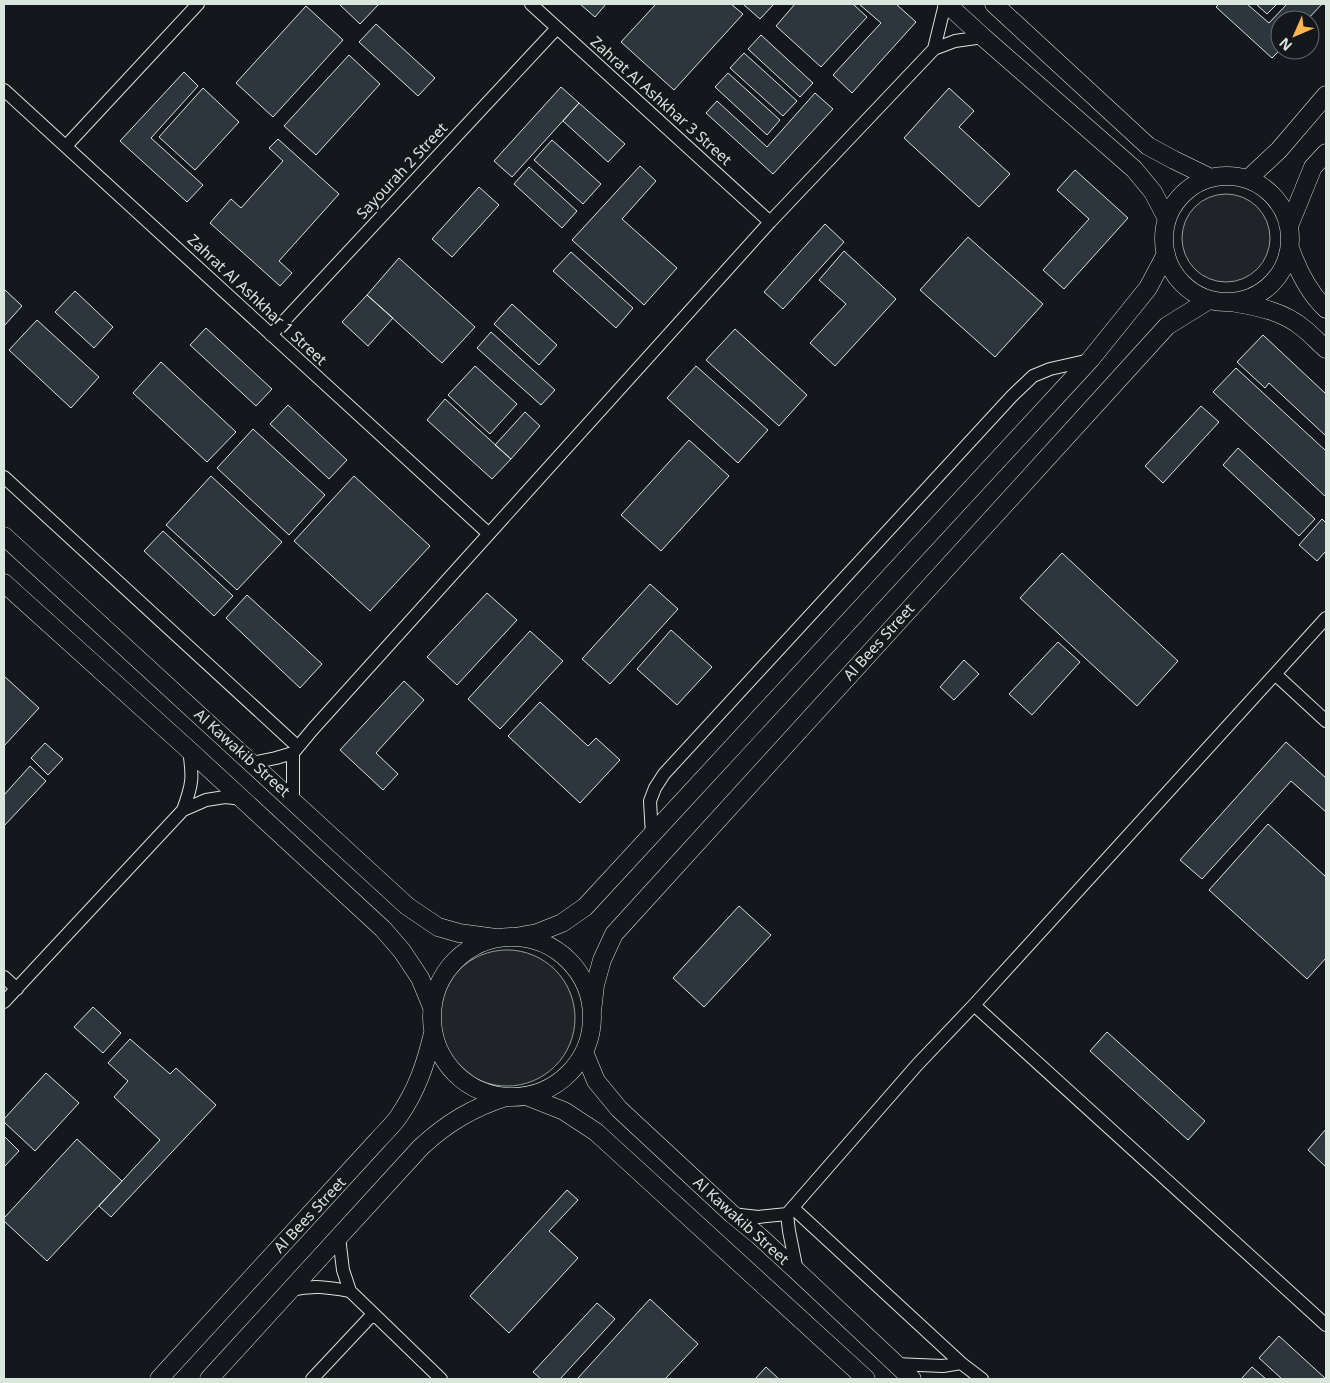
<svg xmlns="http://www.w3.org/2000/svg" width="1330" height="1383" viewBox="0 0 1330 1383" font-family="'Noto Sans',sans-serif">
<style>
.green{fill:#202428;stroke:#939e99}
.building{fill:#2c363c;stroke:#d8e6dc}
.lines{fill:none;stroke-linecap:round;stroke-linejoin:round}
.street-casing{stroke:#d8e6dc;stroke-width:14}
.secondary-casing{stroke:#d8e6dc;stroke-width:19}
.street{stroke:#14181c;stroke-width:12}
.secondary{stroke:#14181c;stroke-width:18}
.labels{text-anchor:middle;stroke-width:4;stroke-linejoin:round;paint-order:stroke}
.street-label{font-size:15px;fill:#d8e6dc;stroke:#14181c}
</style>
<rect width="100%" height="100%" fill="#14181c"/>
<!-- green -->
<path class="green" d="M1182 238a44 44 0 1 1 88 0a44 44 0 1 1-88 0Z
M439 1018a68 68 0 1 1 136 0a68 68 0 1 1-136 0Z"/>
<!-- building -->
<path class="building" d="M 339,4 L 379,4 L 360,24 Z
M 580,4 L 606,4 L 595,17 Z
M 656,4 L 731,4 L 743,14 L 674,90 L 621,42 Z
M 743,4 L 774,4 L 760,19 Z
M 795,4 L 853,4 L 867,17 L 821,67 L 776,26 Z
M 859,4 L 896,4 L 916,22 L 852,93 L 833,75 L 881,23 Z
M 1219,4 L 1247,4 L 1269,23 L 1287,4 L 1322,4 L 1307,20 L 1280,20 L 1280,50 L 1272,58 L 1216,7 Z
M 1256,4 L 1277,4 L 1267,14 Z
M 306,6 L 343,40 L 273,117 L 236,83 Z
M 376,24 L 435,78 L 418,96 L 359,42 Z
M 761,35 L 813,83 L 800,97 L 748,49 Z
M 744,53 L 797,101 L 783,116 L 730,68 Z
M 349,55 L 380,84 L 316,155 L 284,126 Z
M 184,72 L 198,86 L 151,138 L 203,185 L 187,202 L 120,141 Z
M 728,73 L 780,120 L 767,135 L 715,87 Z
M 561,87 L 579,103 L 512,177 L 494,161 Z
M 203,88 L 239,122 L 195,170 L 159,137 Z
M 949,88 L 974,111 L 959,127 L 1010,174 L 979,207 L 904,138 Z
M 815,93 L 833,109 L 773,174 L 706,113 L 717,101 L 767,147 Z
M 579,103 L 625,144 L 608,162 L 563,121 Z
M 278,139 L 339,194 L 279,261 L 292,273 L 280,286 L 210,223 L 231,199 L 241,208 L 283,161 L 269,148 Z
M 552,140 L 601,184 L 583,204 L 534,160 Z
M 640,166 L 656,181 L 622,219 L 677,268 L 644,305 L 572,240 Z
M 529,167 L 577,211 L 562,228 L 514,184 Z
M 1075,170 L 1128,218 L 1064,289 L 1043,270 L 1089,219 L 1057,190 Z
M 479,187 L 499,205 L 452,257 L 432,239 Z
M 825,224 L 844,242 L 783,309 L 764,292 Z
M 968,237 L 1043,304 L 995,357 L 920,290 Z
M 844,251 L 896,299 L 835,366 L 810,343 L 846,304 L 819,280 Z
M 571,252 L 633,308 L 616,328 L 553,271 Z
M 399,258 L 475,327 L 442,363 L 367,295 Z
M 4,289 L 22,306 L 4,326 Z
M 75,291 L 113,327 L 94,348 L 55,312 Z
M 367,295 L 393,318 L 368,346 L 342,322 Z
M 512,304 L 557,345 L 539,365 L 494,324 Z
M 37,320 L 99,377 L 71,408 L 9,350 Z
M 206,328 L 272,389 L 256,406 L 190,345 Z
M 735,329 L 807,395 L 779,426 L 706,360 Z
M 491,332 L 555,390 L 541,405 L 477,348 Z
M 1263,335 L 1326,394 L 1326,436 L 1269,383 L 1265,388 L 1237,362 Z
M 161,362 L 236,432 L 207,462 L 133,393 Z
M 475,366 L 517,404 L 490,434 L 448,395 Z
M 696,366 L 768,430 L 738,463 L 667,398 Z
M 1236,368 L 1326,451 L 1326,497 L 1213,392 Z
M 445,399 L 511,459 L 492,479 L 427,420 Z
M 288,405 L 347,460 L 329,479 L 270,424 Z
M 1201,406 L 1219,422 L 1163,483 L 1145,466 Z
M 525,412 L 540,426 L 511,459 L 495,445 Z
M 253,429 L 325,495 L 289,535 L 217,468 Z
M 689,440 L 729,476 L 661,551 L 621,515 Z
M 1238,448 L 1315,519 L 1299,536 L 1223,465 Z
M 211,476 L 282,542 L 237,590 L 166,525 Z
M 354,476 L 430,546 L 370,611 L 294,541 Z
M 1322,519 L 1326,523 L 1326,551 L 1317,561 L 1299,545 Z
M 163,531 L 233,596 L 214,616 L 144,551 Z
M 1062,553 L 1178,661 L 1137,706 L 1020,598 Z
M 650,584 L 678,609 L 610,684 L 582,659 Z
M 487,593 L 517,620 L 457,685 L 427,657 Z
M 247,595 L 322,664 L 300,688 L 226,618 Z
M 671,630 L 712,667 L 677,705 L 637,669 Z
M 530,631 L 563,661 L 500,729 L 468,699 Z
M 1058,642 L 1080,662 L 1032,715 L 1009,694 Z
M 964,660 L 979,674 L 954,700 L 940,687 Z
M 4,676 L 39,708 L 4,746 Z
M 404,681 L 424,700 L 376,753 L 398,774 L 383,790 L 340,750 Z
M 540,702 L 588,746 L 596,738 L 620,760 L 580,803 L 508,736 Z
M 1286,742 L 1326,778 L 1326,812 L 1291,781 L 1202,879 L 1180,860 Z
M 45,743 L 63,759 L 48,775 L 31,758 Z
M 30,766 L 46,781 L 4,826 L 4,795 Z
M 1268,824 L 1326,877 L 1326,958 L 1307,979 L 1209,890 Z
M 739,906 L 771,935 L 704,1007 L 673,978 Z
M 93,1007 L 121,1033 L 103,1053 L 74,1027 Z
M 1107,1032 L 1205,1121 L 1188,1140 L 1090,1051 Z
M 130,1039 L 170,1074 L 176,1068 L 216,1105 L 111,1217 L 99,1206 L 160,1140 L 114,1097 L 128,1081 L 108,1063 Z
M 46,1073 L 79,1103 L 35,1151 L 4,1122 L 4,1119 Z
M 1326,1129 L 1326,1167 L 1308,1150 Z
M 4,1136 L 19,1151 L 4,1167 Z
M 77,1139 L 122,1181 L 47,1261 L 4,1221 L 4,1218 Z
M 567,1190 L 578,1200 L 549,1231 L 578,1258 L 509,1333 L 470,1296 Z
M 650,1299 L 698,1344 L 665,1379 L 579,1379 L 578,1378 Z
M 597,1303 L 615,1319 L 560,1379 L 541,1379 L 533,1372 Z
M 1279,1336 L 1326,1379 L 1282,1379 L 1259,1358 Z
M 766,1367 L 779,1379 L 755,1379 Z
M 1252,1367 L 1266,1379 L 1241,1379 Z"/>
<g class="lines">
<defs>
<path id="street" d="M 531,4 L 770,222
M 934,49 L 945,4
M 4,90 L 489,534
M 66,146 L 198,4
M 271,335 L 557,28
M 4,477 L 298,747
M 1275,674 L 1326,721
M 293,753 L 293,801
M 252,763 L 276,758 L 293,753 L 313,729 L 770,222 L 934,49 L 955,41 L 983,37
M 183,810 L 206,800 L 225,797 L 243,799
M 652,835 L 650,801 L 655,788 L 664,774 L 1012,396 L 1033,376 L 1050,369 L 1090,360
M 4,977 L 17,989
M 4,1002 L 183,810 C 193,783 193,777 189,750
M 974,1005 L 1326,1325
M 793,1208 L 961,1363
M 732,1214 L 758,1217 L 787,1214 L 917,1065 L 974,1005 L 1326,618
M 787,1214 L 789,1231 L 797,1271
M 339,1237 L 343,1270 L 350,1291 L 441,1379
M 291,1290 C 313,1285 327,1287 350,1291
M 895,1364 L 943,1366 L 961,1363 L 982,1379
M 312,1379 L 373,1314"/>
<path id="secondary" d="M 947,4 L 983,37 L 1134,169 L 1153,192 L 1167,219
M 994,4 L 1148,146 L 1174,160 L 1211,178
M1164 239a63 63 0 1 1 126 0a63 63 0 1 1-126 0Z
M 1248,179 L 1279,150 L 1326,95
M 1289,226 L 1313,167 L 1326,153
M 1290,248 C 1298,271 1308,292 1326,309
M 1236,303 C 1260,307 1284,312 1303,328 C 1311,334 1318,342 1326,349
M 4,536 L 407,906 L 438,927 L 459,933 L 496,938
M 4,583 L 189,750 L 383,929 L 402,951 L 420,978 L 432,1007
M 515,937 L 537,933 L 562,923 L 585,907 L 1090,360 L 1148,288 L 1166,254
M432 1017a80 80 0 1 1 160 0a80 80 0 1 1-160 0Z
M 592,1012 L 595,985 L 602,960 L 614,934 L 1167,326 L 1209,300
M 584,1052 L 596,1081 L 619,1109 L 732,1214 L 759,1236 L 797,1271 L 912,1379
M 526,1096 L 564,1111 L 596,1132 L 866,1379
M 159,1379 L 378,1140 C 385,1132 393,1125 399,1116 C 417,1090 426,1063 433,1033
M 209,1379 L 421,1147 C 447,1123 472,1108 506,1097"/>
</defs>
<!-- street casing -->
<use href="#street" class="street-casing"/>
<!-- secondary casing -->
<use href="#secondary" class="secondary-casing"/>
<!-- street -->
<use href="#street" class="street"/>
<!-- secondary -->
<use href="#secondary" class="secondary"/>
</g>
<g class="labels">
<!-- street labels -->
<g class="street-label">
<text transform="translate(661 101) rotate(42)" y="5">Zahrat Al Ashkhar 3 Street</text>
<text transform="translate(402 171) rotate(-47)" y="5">Sayourah 2 Street</text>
<text transform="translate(257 300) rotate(43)" y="5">Zahrat Al Ashkhar 1 Street</text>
<text transform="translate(879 642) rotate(-48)" y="5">Al Bees Street</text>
<text transform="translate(242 753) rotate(42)" y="5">Al Kawakib Street</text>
<text transform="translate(310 1215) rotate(-47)" y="5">Al Bees Street</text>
<text transform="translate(741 1221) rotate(42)" y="5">Al Kawakib Street</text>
</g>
</g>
<!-- border -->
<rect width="1330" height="1383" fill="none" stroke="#d8e6dc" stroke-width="10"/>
<!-- north arrow -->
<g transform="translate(1295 35) rotate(225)"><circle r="24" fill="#14181c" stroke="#626a69"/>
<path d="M0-4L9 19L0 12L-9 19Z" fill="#ffb74d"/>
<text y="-8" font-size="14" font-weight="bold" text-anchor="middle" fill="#d8e6dc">N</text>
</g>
</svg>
